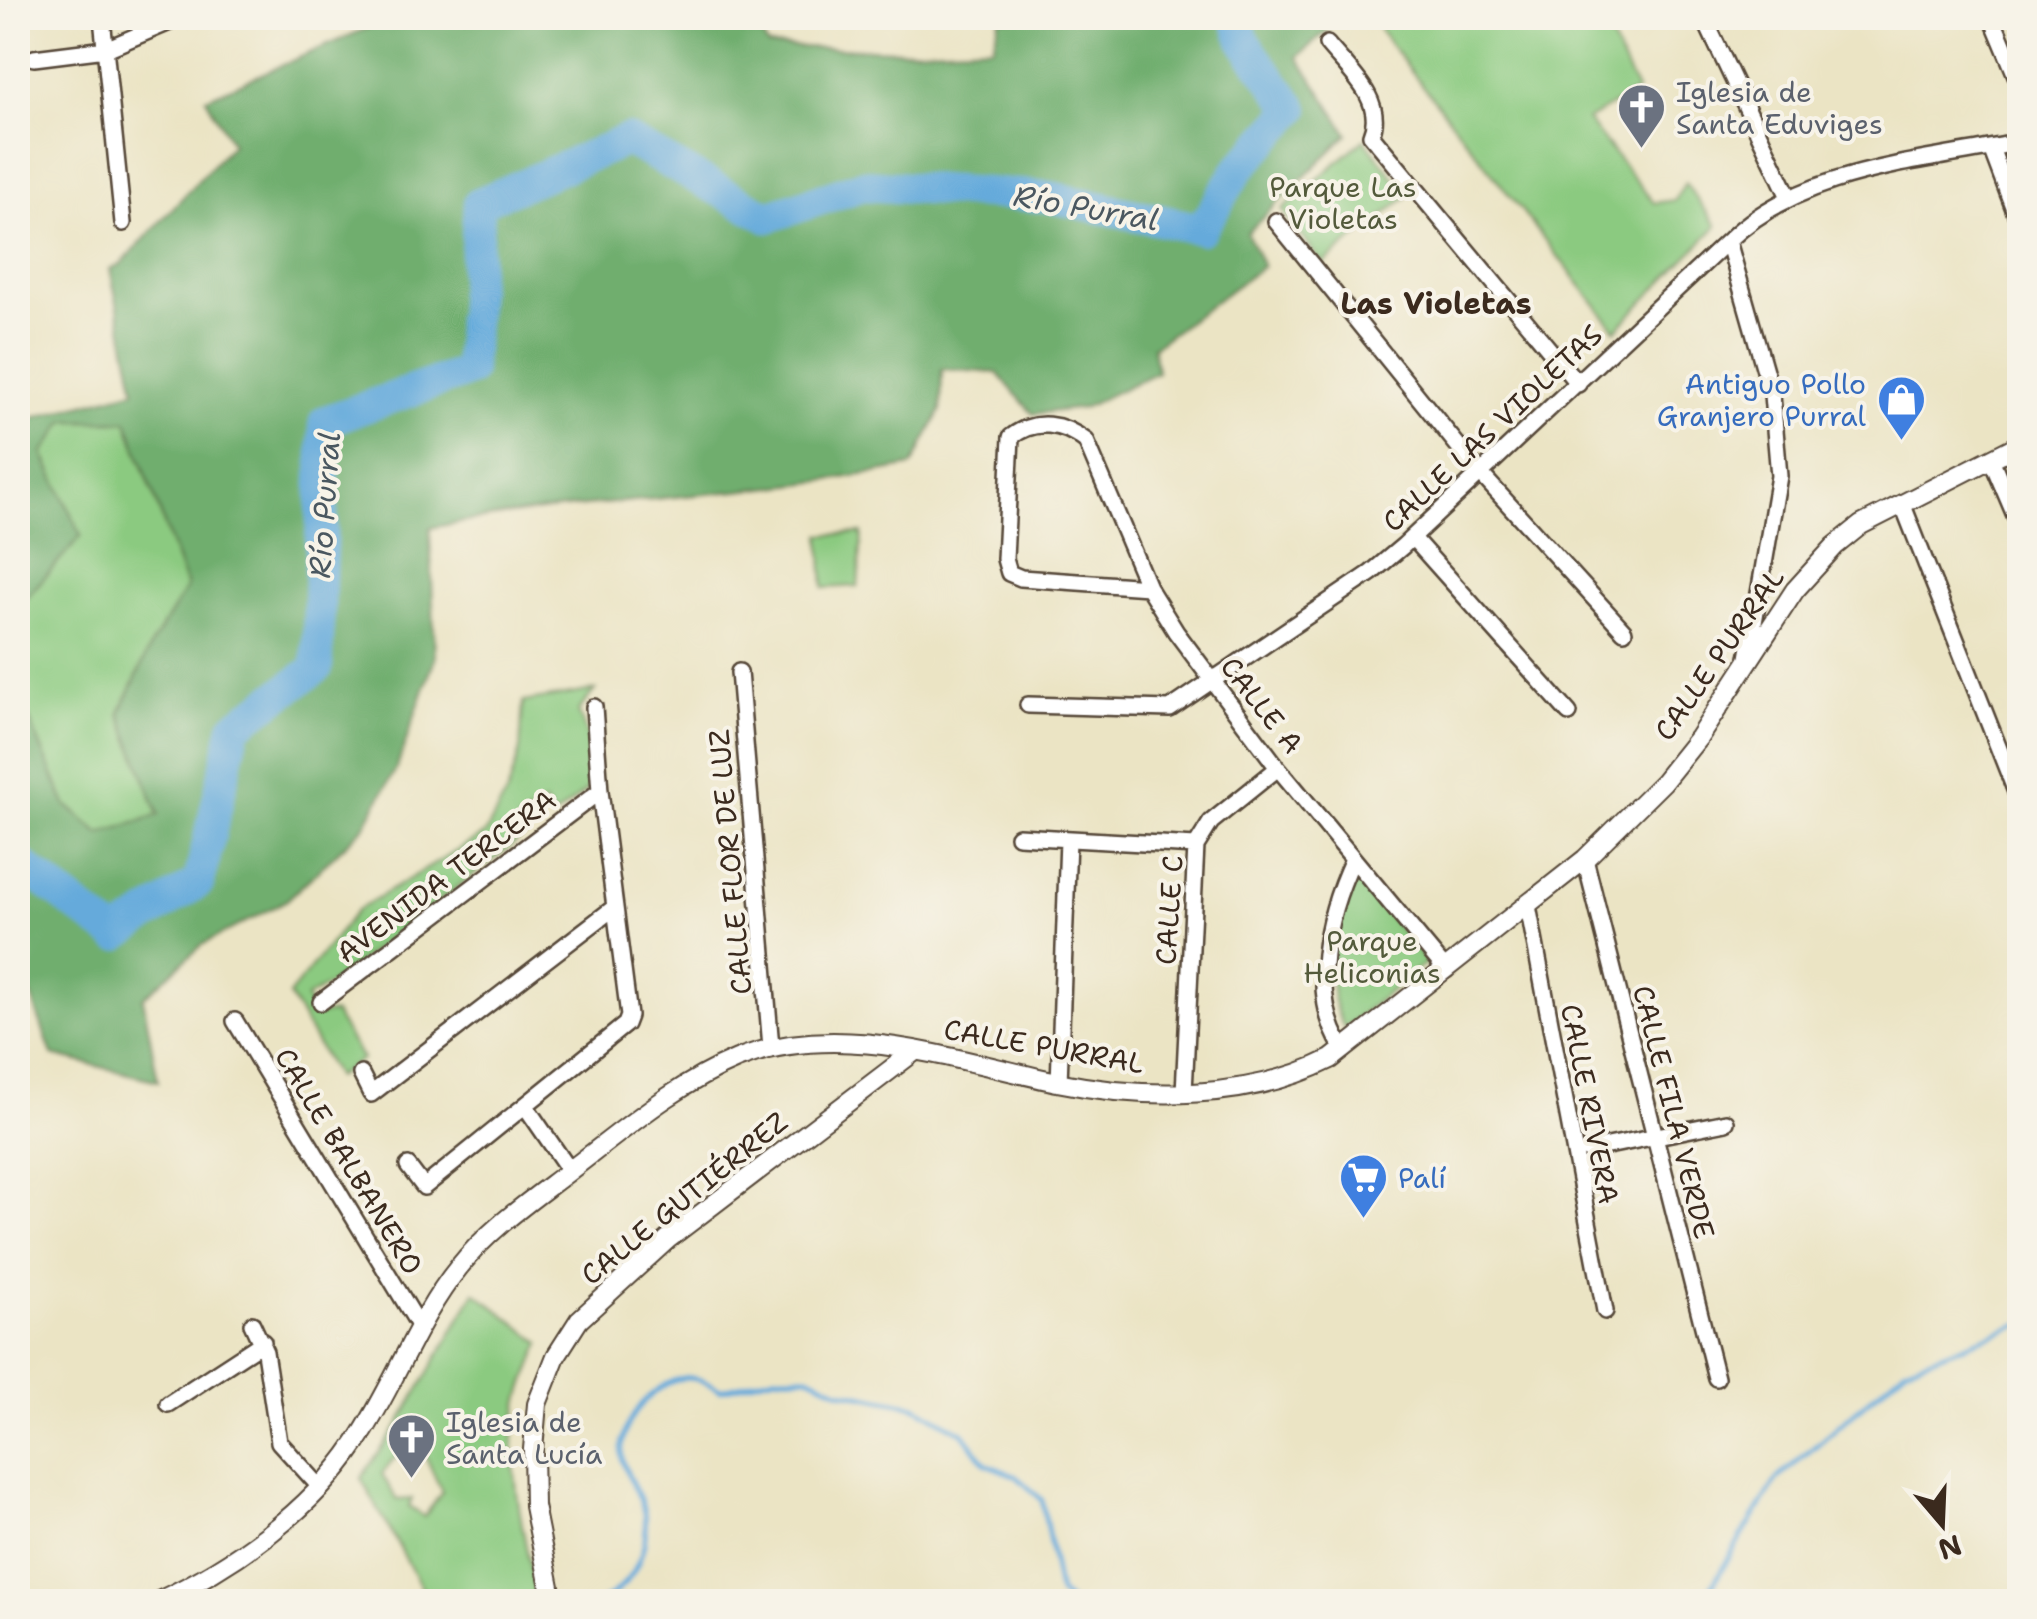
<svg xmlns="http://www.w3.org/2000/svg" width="2037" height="1619" viewBox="0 0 2037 1619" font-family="'Shantell Sans',sans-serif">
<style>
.green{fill:#8bca80;stroke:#637a4f;stroke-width:2.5;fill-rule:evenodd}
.forest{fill:#70ae6e;stroke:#566c46;stroke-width:2.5}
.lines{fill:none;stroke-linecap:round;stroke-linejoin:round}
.stream{stroke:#65aadb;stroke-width:5}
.river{stroke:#65aadb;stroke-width:32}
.minor-casing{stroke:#554637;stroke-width:20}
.tertiary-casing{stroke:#554637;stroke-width:22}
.minor{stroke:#fff;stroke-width:15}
.tertiary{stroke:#fff;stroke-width:18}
.labels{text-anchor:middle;stroke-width:8;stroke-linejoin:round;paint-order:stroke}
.worship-label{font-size:28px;fill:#5b616d;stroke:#f7f3e8;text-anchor:start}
.park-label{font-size:28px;fill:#535a3b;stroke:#f7f3e8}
.shop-label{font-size:28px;fill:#366cbe;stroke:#f7f3e8;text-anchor:end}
.street-label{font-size:28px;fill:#3b2a1e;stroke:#f7f3e8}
.water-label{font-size:30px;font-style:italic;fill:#4a5760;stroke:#f7f3e8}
.neighbourhood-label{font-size:30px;font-weight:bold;fill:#3b2a1e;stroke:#f7f3e8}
</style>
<rect width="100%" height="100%" fill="#f7f3e8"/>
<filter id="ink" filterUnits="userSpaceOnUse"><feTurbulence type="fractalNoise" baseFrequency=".01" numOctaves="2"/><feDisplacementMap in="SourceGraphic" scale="20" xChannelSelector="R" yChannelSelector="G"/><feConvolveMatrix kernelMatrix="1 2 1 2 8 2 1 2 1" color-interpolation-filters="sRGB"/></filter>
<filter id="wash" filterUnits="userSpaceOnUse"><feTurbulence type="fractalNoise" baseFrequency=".0048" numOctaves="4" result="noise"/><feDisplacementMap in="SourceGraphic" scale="40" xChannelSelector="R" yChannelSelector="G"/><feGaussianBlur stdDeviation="2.25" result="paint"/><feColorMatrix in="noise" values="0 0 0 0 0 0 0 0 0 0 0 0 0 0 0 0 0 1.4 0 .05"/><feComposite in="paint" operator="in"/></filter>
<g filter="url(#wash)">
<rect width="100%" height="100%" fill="#ebe4c4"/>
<!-- green -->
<path class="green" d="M 1389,18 L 1591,18 L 1600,32 L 1607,30 L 1637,91 L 1587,120 L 1654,203 L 1675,200 L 1685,183 L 1717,226 L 1616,330 L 1379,30 Z
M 1364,139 L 1408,196 L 1323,264 L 1282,210 Z
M 65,421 L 127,421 L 187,588 L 152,643 L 120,713 L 159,815 L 100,834 L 66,805 L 18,694 L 20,605 L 81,536 L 43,453 Z
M 862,533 L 858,586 L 824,588 L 821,535 Z
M 595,690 L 578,711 L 589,740 L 593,785 L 555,816 L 544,803 L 518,821 L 526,835 L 330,984 L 306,998 L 314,1015 L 334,1013 L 362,1059 L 336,1077 L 289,995 L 357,910 L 485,834 L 508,791 L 520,750 L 523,702 Z
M 1355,874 L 1427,962 L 1344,1028 C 1321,987 1330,912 1355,874 Z
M 475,1292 L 541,1343 C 530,1370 519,1395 515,1424 C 509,1476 527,1550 537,1601 L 429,1601 L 361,1478 L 398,1426 ZM 425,1455 L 442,1492 L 424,1517 L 409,1506 L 412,1499 L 397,1500 L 382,1474 L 394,1458 Z"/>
<!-- forest -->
<path class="forest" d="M 390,18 L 752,18 L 768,46 L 903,50 L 993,46 L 1000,18 L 1341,18 L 1298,57 L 1348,134 L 1247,233 L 1263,266 L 1153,347 L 1157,372 L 1083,408 L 1033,414 L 997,373 L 942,369 L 941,410 L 912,466 C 753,498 589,497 430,528 L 435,658 L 397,767 L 364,827 L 287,900 L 202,945 L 143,998 L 158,1081 L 52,1055 L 18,959 L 18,694 L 66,805 L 100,834 L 159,815 L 120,713 L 152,643 L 187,587 L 127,421 L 65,421 L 43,453 L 81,536 L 20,605 L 18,614 L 18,422 L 135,390 L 110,269 L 121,264 L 232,144 L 206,98 Z"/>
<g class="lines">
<!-- stream -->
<path class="stream" d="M 600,1602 C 638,1582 655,1539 640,1499 C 635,1486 623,1470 622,1457 C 618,1423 652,1384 684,1378 C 697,1376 709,1384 720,1390 L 775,1376 L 809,1376 L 840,1391 L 915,1406 L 963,1433 L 986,1464 L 1016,1476 L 1042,1500 L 1059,1593 L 1070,1602
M 1702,1602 L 1777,1479 L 1907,1367 L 2020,1324"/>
<!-- river -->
<path class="river" d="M 18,862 L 116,936 L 199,882 L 235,726 L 317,668 L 325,421 L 469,371 L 479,203 L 627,140 L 768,217 L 863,185 L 1050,197 L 1201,229 L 1239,169 L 1294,109 L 1245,43 L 1236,18"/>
</g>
</g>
<g filter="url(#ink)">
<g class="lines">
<defs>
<path id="minor" d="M 102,18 L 123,223
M 1704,18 L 1788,195
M 1992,18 L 2020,85
M 1327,44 C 1347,69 1386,100 1371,135 L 1578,384
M 34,58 L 106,49 L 179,18
M 1991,148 L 2020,225
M 1276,221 L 1480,473 L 1624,631
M 1991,459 L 2020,527
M 1902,503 L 2020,802
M 1413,538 L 1569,713
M 1148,587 L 1021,578 L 1009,573 L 1005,559 L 1011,437 C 1035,418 1063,423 1086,441 L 1148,587 L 1176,632 L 1278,768 L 1446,970
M 1748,658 L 1779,476 L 1772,395 L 1728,241 C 1802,168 1922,163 2020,142
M 739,672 L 771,1047
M 1028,705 L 1170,709 L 1371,573 L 1403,546 L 1728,241
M 1018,836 L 1196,846
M 1585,859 L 1716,1378
M 1528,906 L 1605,1311
M 321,1002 L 600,791
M 235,1021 L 420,1327
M 1344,1050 C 1307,996 1327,915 1353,859
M 361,1074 L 371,1094 L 615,907
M 1059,1083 L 1068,840
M 1184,1092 L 1196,846 L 1211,822 L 1278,768
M 526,1107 L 570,1171
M 1588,1150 L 1726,1122
M 408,1166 L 424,1187 L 626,1024 L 629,1016 L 600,791 L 594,707
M 252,1324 L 265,1352 L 279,1442 L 320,1487
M 168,1404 L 263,1342"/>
<path id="tertiary" d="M 157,1602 C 233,1566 309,1513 356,1443 C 394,1387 416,1320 459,1267 C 489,1229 530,1201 568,1172 C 621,1132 674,1085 737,1059 C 839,1018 956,1061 1057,1082 C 1145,1100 1250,1100 1331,1059 L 1585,859 L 1663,782 L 1699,737 L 1795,590 L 1835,546 L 1861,525 L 2020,444
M 553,1602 L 534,1506 L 533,1449 L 537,1404 L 556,1356 L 579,1320 L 668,1239 L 915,1051"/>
</defs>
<!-- minor casing -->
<use href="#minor" class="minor-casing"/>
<!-- tertiary casing -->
<use href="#tertiary" class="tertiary-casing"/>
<!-- minor -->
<use href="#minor" class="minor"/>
<!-- tertiary -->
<use href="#tertiary" class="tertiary"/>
</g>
</g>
<!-- icons -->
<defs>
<symbol id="church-pin" viewBox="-11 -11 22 30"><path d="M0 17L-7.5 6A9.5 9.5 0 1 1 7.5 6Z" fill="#6b7280" stroke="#f7f3e8"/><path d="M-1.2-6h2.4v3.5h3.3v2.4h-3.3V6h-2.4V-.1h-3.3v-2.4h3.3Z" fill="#fff"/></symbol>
<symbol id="shop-pin" viewBox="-11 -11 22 30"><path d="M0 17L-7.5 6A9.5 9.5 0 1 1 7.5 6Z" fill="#3f7fe0" stroke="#f7f3e8"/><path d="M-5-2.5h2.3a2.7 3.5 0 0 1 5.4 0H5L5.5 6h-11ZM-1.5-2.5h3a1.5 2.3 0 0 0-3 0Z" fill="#fff"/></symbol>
<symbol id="supermarket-pin" viewBox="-11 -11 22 30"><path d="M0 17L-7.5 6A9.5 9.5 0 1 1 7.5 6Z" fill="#3f7fe0" stroke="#f7f3e8"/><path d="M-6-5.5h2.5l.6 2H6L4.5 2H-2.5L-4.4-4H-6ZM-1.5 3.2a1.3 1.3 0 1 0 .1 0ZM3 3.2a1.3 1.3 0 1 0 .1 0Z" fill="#fff"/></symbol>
</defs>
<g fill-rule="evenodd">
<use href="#church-pin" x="1614" y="80" width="55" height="75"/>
<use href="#shop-pin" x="1874" y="372" width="55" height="75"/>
<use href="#supermarket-pin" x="1336" y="1150" width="55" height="75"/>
<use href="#church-pin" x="384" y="1410" width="55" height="75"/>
</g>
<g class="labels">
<!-- worship labels -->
<g class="worship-label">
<text x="1676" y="102">Iglesia de<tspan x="1676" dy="32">Santa Eduviges</tspan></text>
<text x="446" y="1432">Iglesia de<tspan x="446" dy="32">Santa Lucía</tspan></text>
</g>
<!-- park labels -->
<g class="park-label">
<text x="1343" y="197">Parque Las<tspan x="1343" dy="32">Violetas</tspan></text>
<text x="1372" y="951">Parque<tspan x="1372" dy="32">Heliconias</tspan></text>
</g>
<!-- shop labels -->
<g class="shop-label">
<text x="1866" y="394">Antiguo Pollo<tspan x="1866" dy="32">Granjero Purral</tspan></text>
<text x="1398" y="1188" text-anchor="start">Palí</text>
</g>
<!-- street labels -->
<g class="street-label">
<text transform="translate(1492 428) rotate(-43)" y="10">CALLE LAS VIOLETAS</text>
<text transform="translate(1719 654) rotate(-55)" y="10">CALLE PURRAL</text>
<text transform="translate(1262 705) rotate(52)" y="10">CALLE A</text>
<text transform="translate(730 862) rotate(-95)" y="10">CALLE FLOR DE LUZ</text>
<text transform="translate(446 876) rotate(-37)" y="10">AVENIDA TERCERA</text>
<text transform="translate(1169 910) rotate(-86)" y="10">CALLE C</text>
<text transform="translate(1044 1046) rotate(10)" y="10">CALLE PURRAL</text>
<text transform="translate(1590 1104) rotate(79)" y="10">CALLE RIVERA</text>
<text transform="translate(1674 1112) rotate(76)" y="10">CALLE FILA VERDE</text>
<text transform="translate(349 1161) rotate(59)" y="10">CALLE BALBANERO</text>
<text transform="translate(684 1198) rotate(-39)" y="10">CALLE GUTIÉRREZ</text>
</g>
<!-- water labels -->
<g class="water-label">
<text transform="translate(1086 208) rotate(10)" y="10">Río Purral</text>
<text transform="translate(325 505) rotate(-86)" y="10">Río Purral</text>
</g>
<!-- neighbourhood labels -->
<g class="neighbourhood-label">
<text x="1436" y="314">Las Violetas</text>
</g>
</g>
<!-- margin -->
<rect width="2037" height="1619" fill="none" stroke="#f7f3e8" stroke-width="60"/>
<!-- north arrow -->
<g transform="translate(1942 1524) rotate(161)" stroke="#f7f3e8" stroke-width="8" paint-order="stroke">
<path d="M0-8L18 38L0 25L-18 38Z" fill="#3b2a1e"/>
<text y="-15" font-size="28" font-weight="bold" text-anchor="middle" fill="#3b2a1e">N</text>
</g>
</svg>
